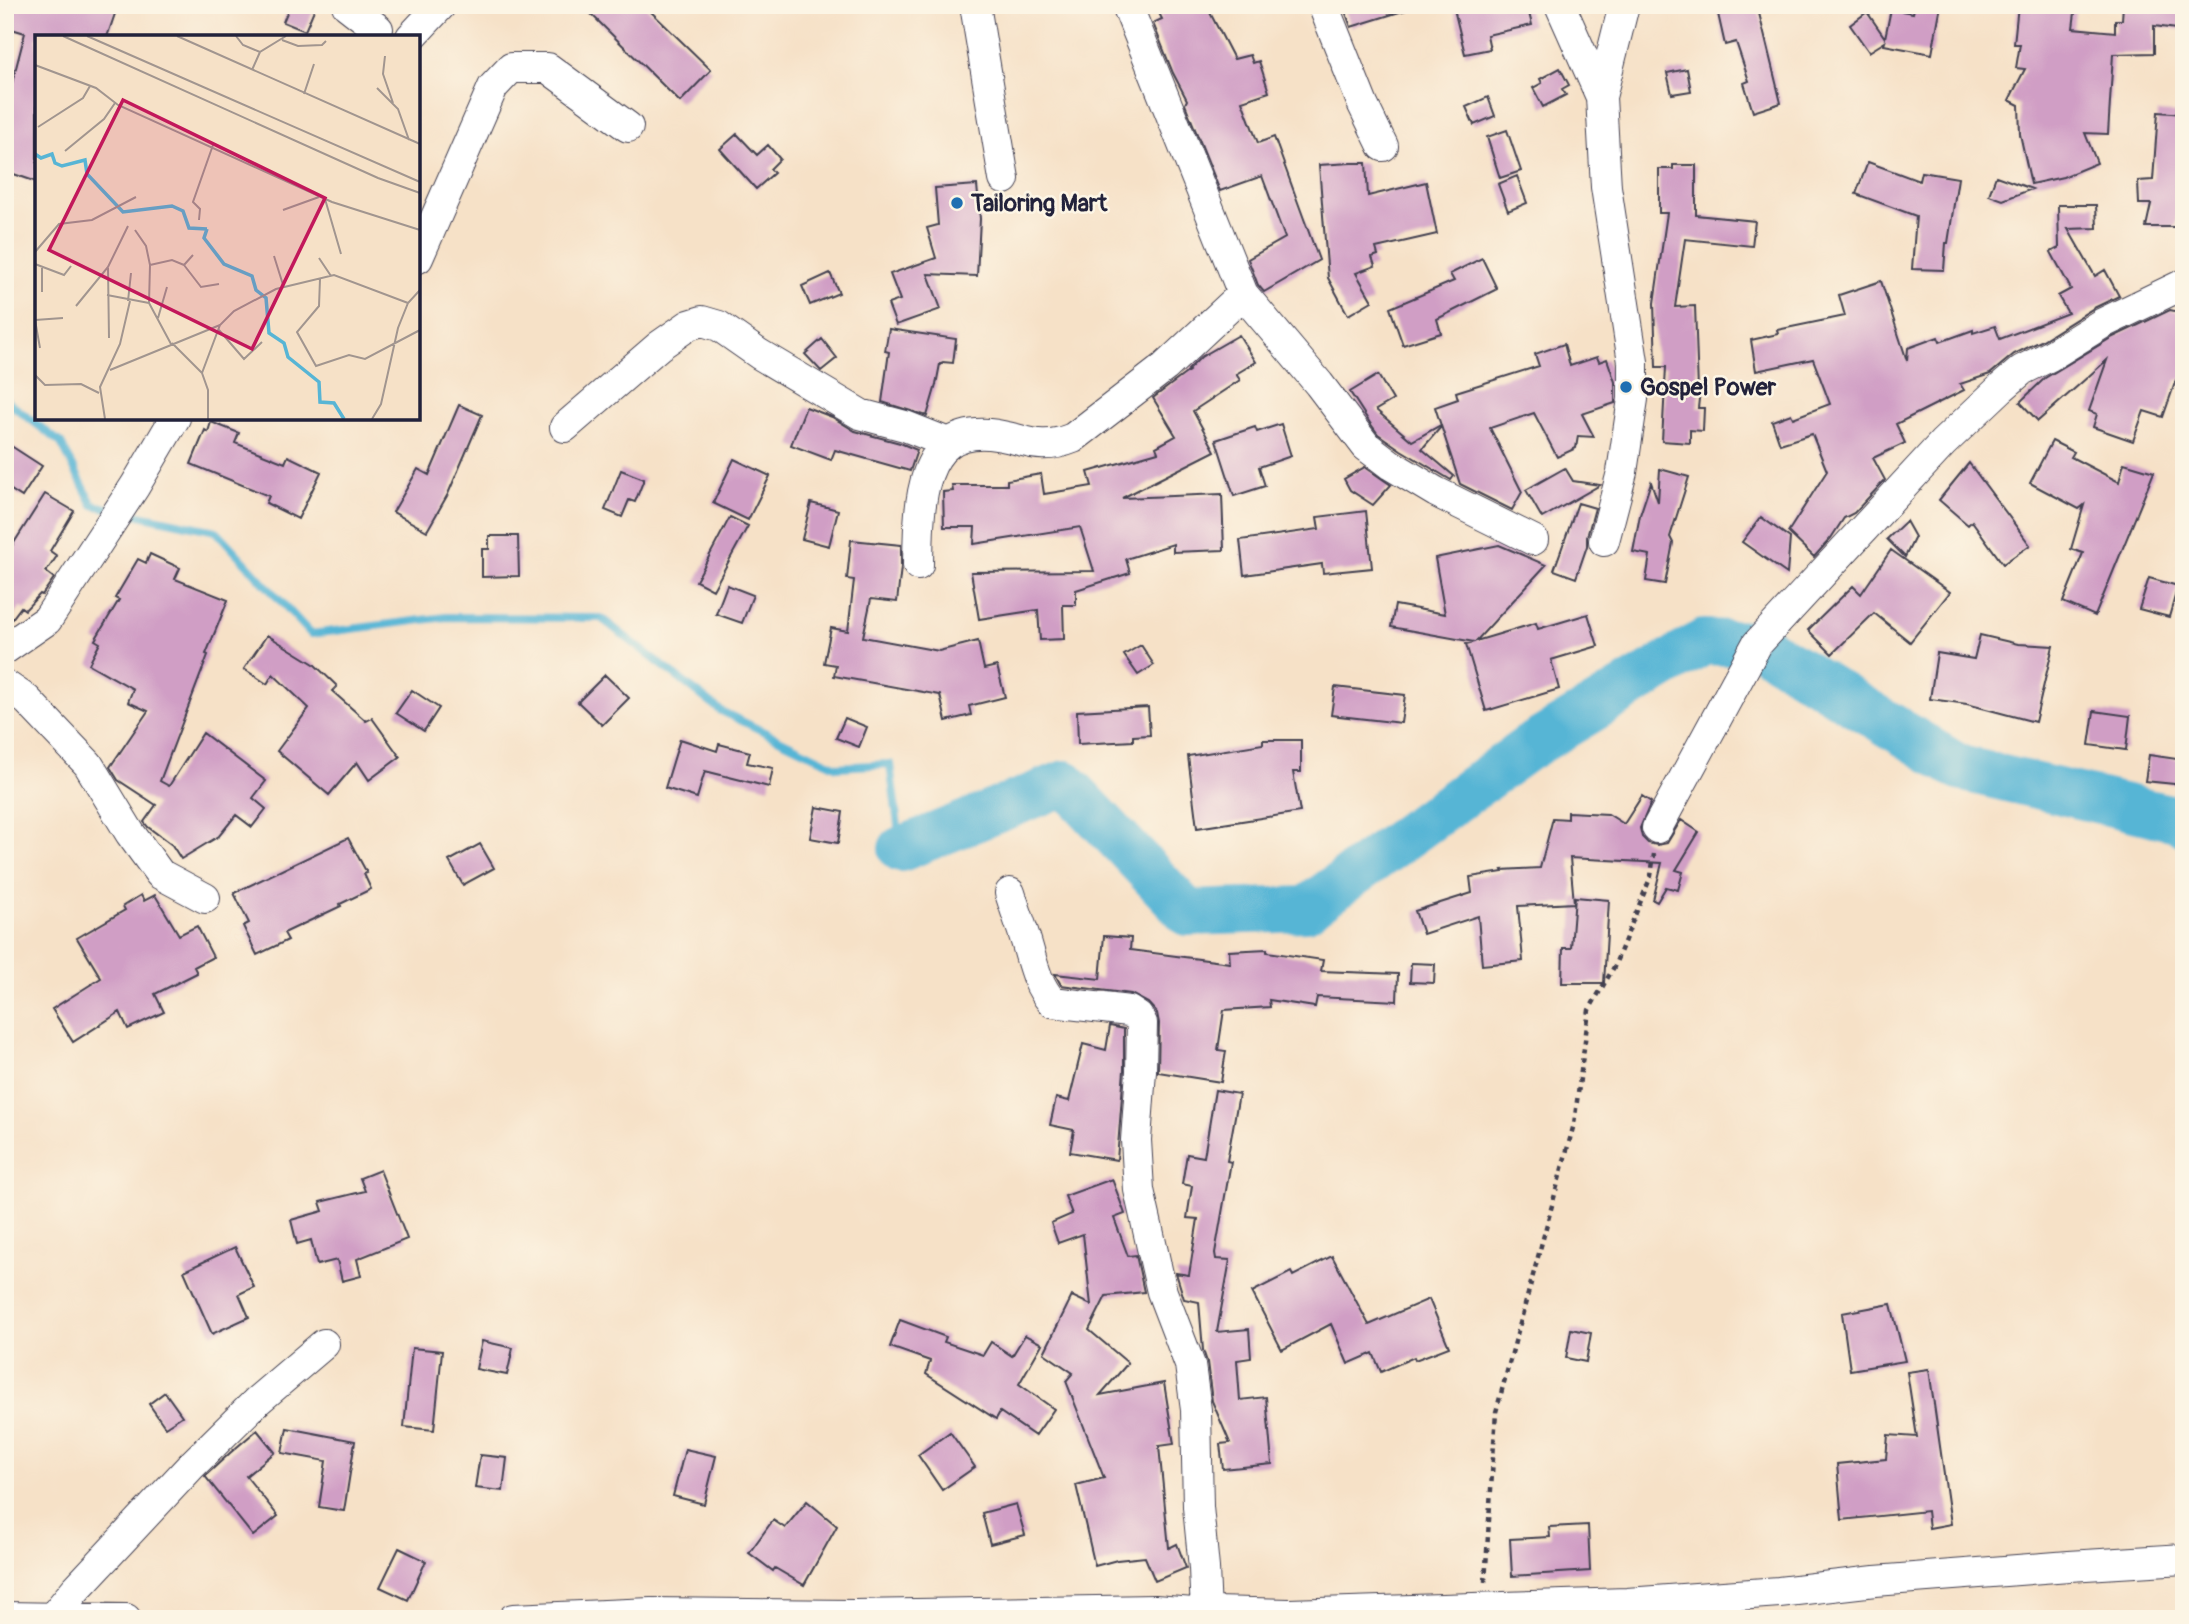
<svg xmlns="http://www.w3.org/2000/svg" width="2189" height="1624" viewBox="0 0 2189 1624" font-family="Pangolin,sans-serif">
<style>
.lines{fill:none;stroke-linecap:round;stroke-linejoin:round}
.stream{stroke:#57b5d5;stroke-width:8}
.river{stroke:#57b5d5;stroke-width:46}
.building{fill:#d09ec5}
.minor-casing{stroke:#423f50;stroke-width:32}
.path{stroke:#423f50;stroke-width:4.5;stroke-dasharray:5 5;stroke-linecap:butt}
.minor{stroke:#fff;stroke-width:30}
.poi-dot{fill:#1f6fb2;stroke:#fcf5e5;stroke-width:2.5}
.labels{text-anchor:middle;stroke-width:5;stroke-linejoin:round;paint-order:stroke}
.poi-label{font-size:24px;font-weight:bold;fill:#22223b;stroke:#fcf5e5;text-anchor:start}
.inset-river{fill:none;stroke:#57b5d5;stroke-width:3.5}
.inset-road{fill:none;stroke:#a1958f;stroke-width:2}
.view{fill:#c2185b;fill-opacity:0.15;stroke:#c2185b;stroke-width:3.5}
.inset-edge{fill:none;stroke:#22223b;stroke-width:3.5}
</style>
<rect width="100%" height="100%" fill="#fcf5e5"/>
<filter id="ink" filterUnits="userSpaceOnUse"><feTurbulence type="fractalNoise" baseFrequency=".0143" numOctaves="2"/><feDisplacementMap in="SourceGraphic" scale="14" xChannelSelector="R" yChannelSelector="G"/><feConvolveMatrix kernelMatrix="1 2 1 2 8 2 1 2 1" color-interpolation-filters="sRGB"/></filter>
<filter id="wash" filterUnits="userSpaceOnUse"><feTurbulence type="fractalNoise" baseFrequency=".00686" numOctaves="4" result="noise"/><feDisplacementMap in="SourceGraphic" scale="28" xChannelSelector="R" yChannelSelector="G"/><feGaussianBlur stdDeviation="1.57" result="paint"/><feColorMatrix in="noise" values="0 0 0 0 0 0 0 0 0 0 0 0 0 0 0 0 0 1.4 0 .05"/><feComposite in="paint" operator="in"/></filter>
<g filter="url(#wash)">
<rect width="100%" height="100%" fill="#f6e1c7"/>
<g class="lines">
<!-- stream -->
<path class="stream" d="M 5,398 L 8,402 L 61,443 L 93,505 L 112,509
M 125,512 L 216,531 L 311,634 L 446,617 L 601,618 L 721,711 L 837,767 L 890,764 L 901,849"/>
<!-- river -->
<path class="river" d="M 901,849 L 1065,783 L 1188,913 L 1306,909 L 1528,748 L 1704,642 L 1757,644 L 1960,768 L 2181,820 L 2184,824"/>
</g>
<g id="blocks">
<!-- building -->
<path class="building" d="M 5,5 L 118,5 L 107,37 L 37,37 L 37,182 L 5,171 L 5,94 L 9,95 L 25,33 L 5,27 Z
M 290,5 L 316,5 L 305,31 L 283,22 Z
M 582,5 L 644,5 L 711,70 L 680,102 Z
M 1155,5 L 1206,5 L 1234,59 L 1250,55 L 1253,63 L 1259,61 L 1269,92 L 1242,101 L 1258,143 L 1274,137 L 1319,260 L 1264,292 L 1258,285 L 1248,259 L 1285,238 L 1262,176 L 1220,191 L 1185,104 L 1187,100 L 1173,73 L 1153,23 L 1162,19 Z
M 1343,5 L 1405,5 L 1406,10 L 1351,27 Z
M 1453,5 L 1527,5 L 1532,25 L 1487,35 L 1490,49 L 1465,54 Z
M 1716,5 L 1757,5 L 1781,103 L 1753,112 L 1744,83 L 1749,81 L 1736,42 L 1725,45 Z
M 1915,5 L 1941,5 L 1932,54 L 1884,45 L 1885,42 L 1869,52 L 1850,25 L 1867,12 L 1885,38 L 1891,9 L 1913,13 Z
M 2018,5 L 2049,8 L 2049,5 L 2076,5 L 2073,28 L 2115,32 L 2115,20 L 2122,20 L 2123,5 L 2184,5 L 2184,30 L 2154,26 L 2154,53 L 2113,54 L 2108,134 L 2085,133 L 2097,163 L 2063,177 L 2031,184 L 2020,134 L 2019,105 L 2009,100 L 2025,69 L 2016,68 L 2020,44 L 2014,44 Z
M 1560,68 L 1569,85 L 1562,89 L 1566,95 L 1543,107 L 1533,88 L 1542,83 L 1540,79 Z
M 1687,69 L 1691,91 L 1672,94 L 1667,73 Z
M 1488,97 L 1495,116 L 1474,125 L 1466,107 Z
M 2158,112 L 2184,114 L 2184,208 L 2179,208 L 2175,227 L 2146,227 L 2151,204 L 2139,204 L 2138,181 L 2153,180 Z
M 1507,130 L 1521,171 L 1500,178 L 1487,137 Z
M 737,134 L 757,155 L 768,145 L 780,159 L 770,169 L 774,173 L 756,189 L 720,149 Z
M 1868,162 L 1919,181 L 1921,172 L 1958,178 L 1948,243 L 1946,243 L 1944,270 L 1912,269 L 1916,216 L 1856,194 Z
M 1351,163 L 1366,163 L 1368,196 L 1426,182 L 1437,234 L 1376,248 L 1378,255 L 1372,257 L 1375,266 L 1356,273 L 1372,301 L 1348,315 L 1328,278 L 1319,165 Z
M 1673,165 L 1696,165 L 1696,215 L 1755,221 L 1752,246 L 1685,239 L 1675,307 L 1695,306 L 1698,390 L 1700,390 L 1698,408 L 1704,408 L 1703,431 L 1690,430 L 1690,443 L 1662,441 L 1666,367 L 1656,367 L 1654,303 L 1667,213 L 1659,213 L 1659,169 L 1673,169 Z
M 1517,176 L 1527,203 L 1508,211 L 1498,184 Z
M 1996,176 L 2032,189 L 2003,200 L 1989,195 Z
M 977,185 L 980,219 L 977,276 L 928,274 L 941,309 L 896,325 L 888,304 L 900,300 L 890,274 L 936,258 L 927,228 L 938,225 L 935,188 Z
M 2058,205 L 2096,205 L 2097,228 L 2068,229 L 2095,276 L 2105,270 L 2119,296 L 2094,308 L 2041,341 L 2014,354 L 1990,374 L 1960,384 L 1964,390 L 1896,424 L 1905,443 L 1873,458 L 1885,480 L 1854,513 L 1844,518 L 1831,538 L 1814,557 L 1788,532 L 1827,471 L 1812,434 L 1780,444 L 1772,421 L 1791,414 L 1793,418 L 1830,404 L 1813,359 L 1756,371 L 1751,340 L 1778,334 L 1777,330 L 1845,316 L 1839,295 L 1881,281 L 1907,361 L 1908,348 L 1938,337 L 1940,342 L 1973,330 L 1973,333 L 1995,326 L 2000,339 L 2068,313 L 2058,296 L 2071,289 L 2051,252 L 2059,248 Z
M 1482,258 L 1497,289 L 1437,319 L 1441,333 L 1403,345 L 1390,308 L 1454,281 L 1450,274 Z
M 830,273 L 839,293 L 810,305 L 802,286 Z
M 2170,310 L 2184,313 L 2184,379 L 2176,380 L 2163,417 L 2144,411 L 2133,441 L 2093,427 L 2097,414 L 2089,411 L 2107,360 L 2038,421 L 2020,402 L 2045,378 L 2111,338 Z
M 889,329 L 956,339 L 953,363 L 943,362 L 942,364 L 940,364 L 936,385 L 927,416 L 882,402 L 889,352 L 885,351 Z
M 1239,335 L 1256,362 L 1236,374 L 1240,380 L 1193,411 L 1215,451 L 1122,498 L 1222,494 L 1224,550 L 1173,552 L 1173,544 L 1126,559 L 1130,573 L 1076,590 L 1076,605 L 1063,605 L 1064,639 L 1040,640 L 1038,610 L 979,619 L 971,572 L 1094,571 L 1080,527 L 974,544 L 975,527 L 944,527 L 943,492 L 953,491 L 952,485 L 1007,485 L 1007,480 L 1041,474 L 1044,494 L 1092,486 L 1088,472 L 1158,452 L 1156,447 L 1176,436 L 1153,398 L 1189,371 L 1188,370 L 1201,357 Z
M 822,339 L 837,358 L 821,371 L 805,354 Z
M 1564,344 L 1570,366 L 1597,357 L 1599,362 L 1607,359 L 1615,382 L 1615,403 L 1582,414 L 1594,437 L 1578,436 L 1576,448 L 1557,457 L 1534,413 L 1490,428 L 1522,492 L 1512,510 L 1460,484 L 1435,407 L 1458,399 L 1456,392 L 1539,366 L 1535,354 Z
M 1378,375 L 1393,400 L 1376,410 L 1412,441 L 1439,426 L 1440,428 L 1422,449 L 1454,476 L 1451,480 L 1401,450 L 1378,434 L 1370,423 L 1350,392 Z
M 459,405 L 482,415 L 448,494 L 427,531 L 393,512 L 418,469 L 429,475 Z
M 806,407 L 832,417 L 855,431 L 900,443 L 917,450 L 910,471 L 835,450 L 831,460 L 791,445 Z
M 211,422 L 239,433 L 235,443 L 285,463 L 288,456 L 321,472 L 298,519 L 266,503 L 269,496 L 191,464 L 205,430 L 208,432 Z
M 1281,424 L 1291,456 L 1259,467 L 1265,486 L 1234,496 L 1216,440 L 1255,427 L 1257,432 Z
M 2052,441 L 2074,452 L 2071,457 L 2119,482 L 2124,463 L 2154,472 L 2095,616 L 2063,602 L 2083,553 L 2071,549 L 2084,505 L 2079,509 L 2030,483 Z
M 5,442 L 42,466 L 22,497 L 5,486 Z
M 734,459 L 770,476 L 748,520 L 713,503 Z
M 1969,463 L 2030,545 L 2003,564 L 1972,521 L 1968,525 L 1939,500 Z
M 1365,467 L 1391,485 L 1373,505 L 1350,490 L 1344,479 Z
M 1565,468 L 1573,481 L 1600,485 L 1542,518 L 1526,490 Z
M 1660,469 L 1689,477 L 1670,537 L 1673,543 L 1665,584 L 1646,581 L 1650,555 L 1633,552 L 1640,515 L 1651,482 L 1658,502 Z
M 621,470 L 644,479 L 635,502 L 629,500 L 622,517 L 605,510 Z
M 45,494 L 74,511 L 50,551 L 57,556 L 46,572 L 54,578 L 42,595 L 40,594 L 25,610 L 21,607 L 5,628 L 5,557 Z
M 811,503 L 838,510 L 829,546 L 802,539 Z
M 1578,503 L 1595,508 L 1587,537 L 1587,546 L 1576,578 L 1554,570 Z
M 1366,511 L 1372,568 L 1323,573 L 1322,564 L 1244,575 L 1240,540 L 1319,529 L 1317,517 Z
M 730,517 L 748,526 L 713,590 L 696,581 Z
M 1761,517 L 1790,538 L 1787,574 L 1742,542 Z
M 1906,521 L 1915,537 L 1905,557 L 1887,539 Z
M 489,536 L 518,536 L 519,576 L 482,577 L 482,549 L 489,549 Z
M 851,540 L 901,545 L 901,567 L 897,602 L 871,599 L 863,637 L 939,651 L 978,641 L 984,669 L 997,666 L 1005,697 L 969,706 L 971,715 L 946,721 L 940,695 L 834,676 L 836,665 L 824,663 L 831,628 L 848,631 L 854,580 L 847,579 Z
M 1499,545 L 1546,565 L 1476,641 L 1536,623 L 1538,629 L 1588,614 L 1598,646 L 1551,660 L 1559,689 L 1486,711 L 1466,644 L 1474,642 L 1391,627 L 1395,605 L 1445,614 L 1435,558 Z
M 1891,550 L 1950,592 L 1910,642 L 1874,613 L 1832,654 L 1808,630 L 1853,586 L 1861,594 Z
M 150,554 L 180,568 L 175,579 L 228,600 L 206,654 L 208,655 L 160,781 L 169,786 L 203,733 L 266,781 L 253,798 L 266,809 L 252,827 L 236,815 L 219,836 L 181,859 L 172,845 L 148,827 L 144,822 L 156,805 L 118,780 L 110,767 L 148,711 L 128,702 L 133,689 L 89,664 L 100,643 L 95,640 L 119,600 L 115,598 L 138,559 L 146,563 Z
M 2149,578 L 2178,586 L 2169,617 L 2139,609 Z
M 727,585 L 753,595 L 742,623 L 716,614 Z
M 267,635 L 314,664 L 337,686 L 332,691 L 366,721 L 372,718 L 400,757 L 369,780 L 357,762 L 329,795 L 277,751 L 309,708 L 273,674 L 267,684 L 244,669 Z
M 1980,635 L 2018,644 L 2053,646 L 2035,722 L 1967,704 L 1930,699 L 1937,653 L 1974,659 Z
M 1141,645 L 1154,665 L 1138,675 L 1124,655 Z
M 605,675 L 629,698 L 602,725 L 578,702 Z
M 1335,687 L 1405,695 L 1401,723 L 1331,715 Z
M 412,690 L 439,708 L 424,731 L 396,713 Z
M 1148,707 L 1150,735 L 1133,736 L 1133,741 L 1078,744 L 1077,711 Z
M 2094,711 L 2130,716 L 2126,750 L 2089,745 Z
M 845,718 L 867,727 L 859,747 L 836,738 Z
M 680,739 L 717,751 L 719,744 L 750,752 L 747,763 L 773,768 L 769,787 L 705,771 L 697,798 L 665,788 Z
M 1263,740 L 1301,740 L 1301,772 L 1293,772 L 1300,812 L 1197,828 L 1188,756 L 1263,744 Z
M 2149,755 L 2184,760 L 2184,785 L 2145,781 Z
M 1642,796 L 1651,802 L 1640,828 L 1642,837 L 1648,843 L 1657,845 L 1667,843 L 1681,820 L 1699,832 L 1676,870 L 1683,872 L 1678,890 L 1666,887 L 1657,902 L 1653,900 L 1662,863 L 1570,858 L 1574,903 L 1518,906 L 1523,961 L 1482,965 L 1478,916 L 1423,934 L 1415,911 L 1472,893 L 1470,877 L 1503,872 L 1502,870 L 1540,868 L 1553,818 L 1568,819 L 1568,812 L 1608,814 L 1624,824 Z
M 816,807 L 843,812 L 838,843 L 810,838 Z
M 348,838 L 367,873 L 364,874 L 371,889 L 340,904 L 341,906 L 284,933 L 288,940 L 257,955 L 243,926 L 249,923 L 234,893 Z
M 480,844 L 494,868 L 463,885 L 449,861 Z
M 141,895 L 144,901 L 155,895 L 179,935 L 197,926 L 213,957 L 194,967 L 197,973 L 155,994 L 164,1012 L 128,1029 L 120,1012 L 73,1042 L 52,1009 L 101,978 L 77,938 L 125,910 L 123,906 Z
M 1575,897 L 1609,900 L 1604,983 L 1562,983 L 1563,948 L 1571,948 Z
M 1104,936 L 1131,938 L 1130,950 L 1230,963 L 1229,951 L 1267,949 L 1267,952 L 1323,960 L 1321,971 L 1398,974 L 1397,1001 L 1317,997 L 1315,1007 L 1269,1000 L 1270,1007 L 1224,1010 L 1218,1050 L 1226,1051 L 1221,1082 L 1158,1072 L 1159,1023 L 1157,1013 L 1148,1003 L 1131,994 L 1061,985 L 1055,974 L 1100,979 Z
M 1411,963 L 1435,964 L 1434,983 L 1410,982 Z
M 1110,1026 L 1124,1029 L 1124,1070 L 1117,1160 L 1070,1152 L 1074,1130 L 1050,1125 L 1056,1098 L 1069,1101 L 1083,1044 L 1106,1050 Z
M 1215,1090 L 1239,1094 L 1227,1161 L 1231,1162 L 1215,1253 L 1216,1259 L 1230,1260 L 1217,1332 L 1249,1329 L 1251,1358 L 1237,1360 L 1240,1400 L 1266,1397 L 1272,1464 L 1223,1469 L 1220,1444 L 1230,1443 L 1212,1401 L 1207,1362 L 1203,1350 L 1199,1302 L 1184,1299 L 1176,1273 L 1189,1275 L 1198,1219 L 1187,1218 L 1192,1186 L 1182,1184 L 1187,1154 L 1204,1157 Z
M 380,1170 L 407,1239 L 357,1259 L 361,1276 L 342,1281 L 337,1260 L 317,1265 L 311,1240 L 297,1244 L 291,1220 L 323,1211 L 320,1202 L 365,1191 L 360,1178 Z
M 1112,1179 L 1125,1214 L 1114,1218 L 1128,1256 L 1136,1255 L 1144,1292 L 1106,1296 L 1089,1330 L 1128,1363 L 1100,1395 L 1164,1383 L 1174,1444 L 1159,1446 L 1169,1548 L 1177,1544 L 1186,1568 L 1155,1581 L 1145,1557 L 1117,1560 L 1095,1566 L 1076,1485 L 1104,1478 L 1066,1381 L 1073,1373 L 1044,1353 L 1072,1296 L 1091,1305 L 1083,1234 L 1058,1243 L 1051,1223 L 1072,1214 L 1065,1196 Z
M 235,1247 L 254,1287 L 239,1294 L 249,1317 L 212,1334 L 184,1271 Z
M 1332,1256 L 1369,1325 L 1429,1299 L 1449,1347 L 1415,1360 L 1414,1357 L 1381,1372 L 1373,1353 L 1348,1364 L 1331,1324 L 1282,1350 L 1252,1292 L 1291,1272 L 1293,1276 Z
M 1891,1304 L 1905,1361 L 1850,1370 L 1842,1313 Z
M 900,1320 L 946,1337 L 944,1342 L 983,1355 L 991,1342 L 1012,1356 L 1025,1335 L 1042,1344 L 1019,1384 L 1054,1409 L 1035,1436 L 1000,1412 L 996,1419 L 926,1374 L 930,1361 L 890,1347 Z
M 1571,1329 L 1591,1333 L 1586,1362 L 1566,1358 Z
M 482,1341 L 513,1348 L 507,1375 L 476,1369 Z
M 412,1348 L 442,1351 L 434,1430 L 404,1427 Z
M 1929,1369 L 1951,1524 L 1929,1528 L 1927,1511 L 1842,1520 L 1837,1464 L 1886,1459 L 1888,1435 L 1917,1437 L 1907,1372 Z
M 165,1392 L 182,1416 L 165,1427 L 149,1404 Z
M 287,1428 L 355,1441 L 344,1511 L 319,1507 L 326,1461 L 282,1453 Z
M 257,1430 L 275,1452 L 246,1476 L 278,1516 L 253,1536 L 205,1476 L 230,1453 Z
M 950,1432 L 975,1467 L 942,1490 L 918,1455 Z
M 685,1449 L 716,1456 L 704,1504 L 673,1496 Z
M 480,1455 L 507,1458 L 503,1491 L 475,1488 Z
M 807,1501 L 837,1526 L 804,1585 L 775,1568 L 773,1571 L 749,1553 L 773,1520 L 785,1528 Z
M 1016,1504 L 1025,1535 L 990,1544 L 982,1513 Z
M 1588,1525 L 1590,1571 L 1512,1576 L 1510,1539 L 1550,1537 L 1549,1527 Z
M 399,1548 L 426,1561 L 408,1600 L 380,1587 Z"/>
</g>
</g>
<g filter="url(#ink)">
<use href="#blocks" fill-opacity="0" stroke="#423f50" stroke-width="2"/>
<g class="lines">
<defs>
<path id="minor" d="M 347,5 L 378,29
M 975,5 L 1004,179
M 1127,5 L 1243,294 L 1319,384 L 1366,446 L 1391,465 L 1436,492 L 1533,540
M 1323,5 L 1363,105 L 1383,146
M 1560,5 L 1601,97
M 411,37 L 441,5
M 418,258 L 493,87 L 511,68 L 548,68 L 628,127
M 565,427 L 659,346 L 689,325 L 702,321 L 719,326 L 759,354 L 860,414 L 905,426 L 948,443
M 1604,541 L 1622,472 L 1633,399 L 1633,362 L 1606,187 L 1601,97 L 1624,5
M 918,565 C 919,514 916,428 989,434 C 1024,437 1036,453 1073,438 L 1165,367 L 1243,294
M 5,649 L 47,620 L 135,486 L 175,418
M 5,685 L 27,700 L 88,764 L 130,833 L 160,874 L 205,898
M 1657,828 L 1757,644 L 1943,443 L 2001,388 L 2022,370 L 2050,356 L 2103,323 L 2184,284
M 1010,893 C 1015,909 1021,925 1026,941 C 1033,964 1036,983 1052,1002 L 1129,1011 L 1138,1017 L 1142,1023 L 1141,1071 L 1136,1140 L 1139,1190 L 1162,1292 L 1190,1365 L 1196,1410 L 1198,1507 L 1204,1568 L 1206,1614
M 5,1617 L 126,1619
M 53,1617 L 75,1590 L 192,1465 L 257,1401 L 324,1344
M 513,1619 L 651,1613 L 854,1615 L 1155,1610 L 1206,1614 L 1215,1612 L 1289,1614 L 1627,1603 L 1779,1592 L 1875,1581 L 2069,1566 L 2184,1559"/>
</defs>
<!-- minor casing -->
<use href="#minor" class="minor-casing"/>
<!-- path -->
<path class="path" d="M 1485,1582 L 1496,1412 L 1574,1124 L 1589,1010 L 1614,967 L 1651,876 L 1654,854"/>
<!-- minor -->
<use href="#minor" class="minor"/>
</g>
</g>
<!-- markers -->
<g class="poi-dot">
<circle cx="957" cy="203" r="7"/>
<circle cx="1626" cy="387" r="7"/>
</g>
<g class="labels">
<!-- poi labels -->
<g class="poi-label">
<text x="971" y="211">Tailoring Mart</text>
<text x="1640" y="395">Gospel Power</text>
</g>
</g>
<!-- overview -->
<g transform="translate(35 35)">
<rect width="385" height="385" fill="#f6e1c7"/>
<path class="inset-river" d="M 0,119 L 6,123 L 17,119 L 20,128 L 27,131 L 50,125 L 52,139 L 88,177 L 137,171 L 148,176 L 154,193 L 172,194M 172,194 L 169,203 L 189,229 L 217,241 L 221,255 L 231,263 L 234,298 L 249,308 L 253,322 L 284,347 L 285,367 L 299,368 L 309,384"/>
<path class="inset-road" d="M 28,1 L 343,143 L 385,158M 52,1 L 385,147M 142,1 L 385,109M 201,1 L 208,10 L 225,17M 247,5 L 263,11 L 287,10 L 291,6M 350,21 L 348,39 L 358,68M 0,30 L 61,53 L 83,70 L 297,167 L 385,195M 217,35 L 225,17 L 251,1M 342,53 L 363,74 L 374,105M 269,59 L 279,29M 3,92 L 48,63 L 55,51M 30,116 L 69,84 L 80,68M 290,164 L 306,219M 248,175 L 284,162M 164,185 L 165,174 L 158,167 L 178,110M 100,195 L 111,211 L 115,230 L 114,268 L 136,309M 0,217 L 24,189 L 57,185 L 101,162M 239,221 L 249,253M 284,223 L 296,241M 0,229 L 29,240 L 36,231M 115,230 L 137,225 L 149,230 L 158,220M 149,230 L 166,252 L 184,249M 73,233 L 74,303M 285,244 L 284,271 L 262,297 L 281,331 L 314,320 L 330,324 L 385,295M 7,257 L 7,233M 72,260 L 114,268M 93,266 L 96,238M 41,271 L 73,232 L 93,191M 123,283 L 132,252M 0,285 L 28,283M 0,285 L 5,313M 184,295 L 209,324 L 227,307M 137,308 L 167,338M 75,335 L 185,290M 0,340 L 10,350 L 46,349 L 64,358M 70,384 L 65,352 L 85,309 L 95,266M 173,384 L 173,355 L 167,338 L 185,290 L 199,276 L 241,254 L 299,240 L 373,268M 337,384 L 346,369 L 363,293 L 373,268 L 385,255"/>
<path class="view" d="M 88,65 L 290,163 L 217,314 L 14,215 Z"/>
<rect width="385" height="385" class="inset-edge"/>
</g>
<!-- margin -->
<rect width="2189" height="1624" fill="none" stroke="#fcf5e5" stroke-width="28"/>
</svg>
